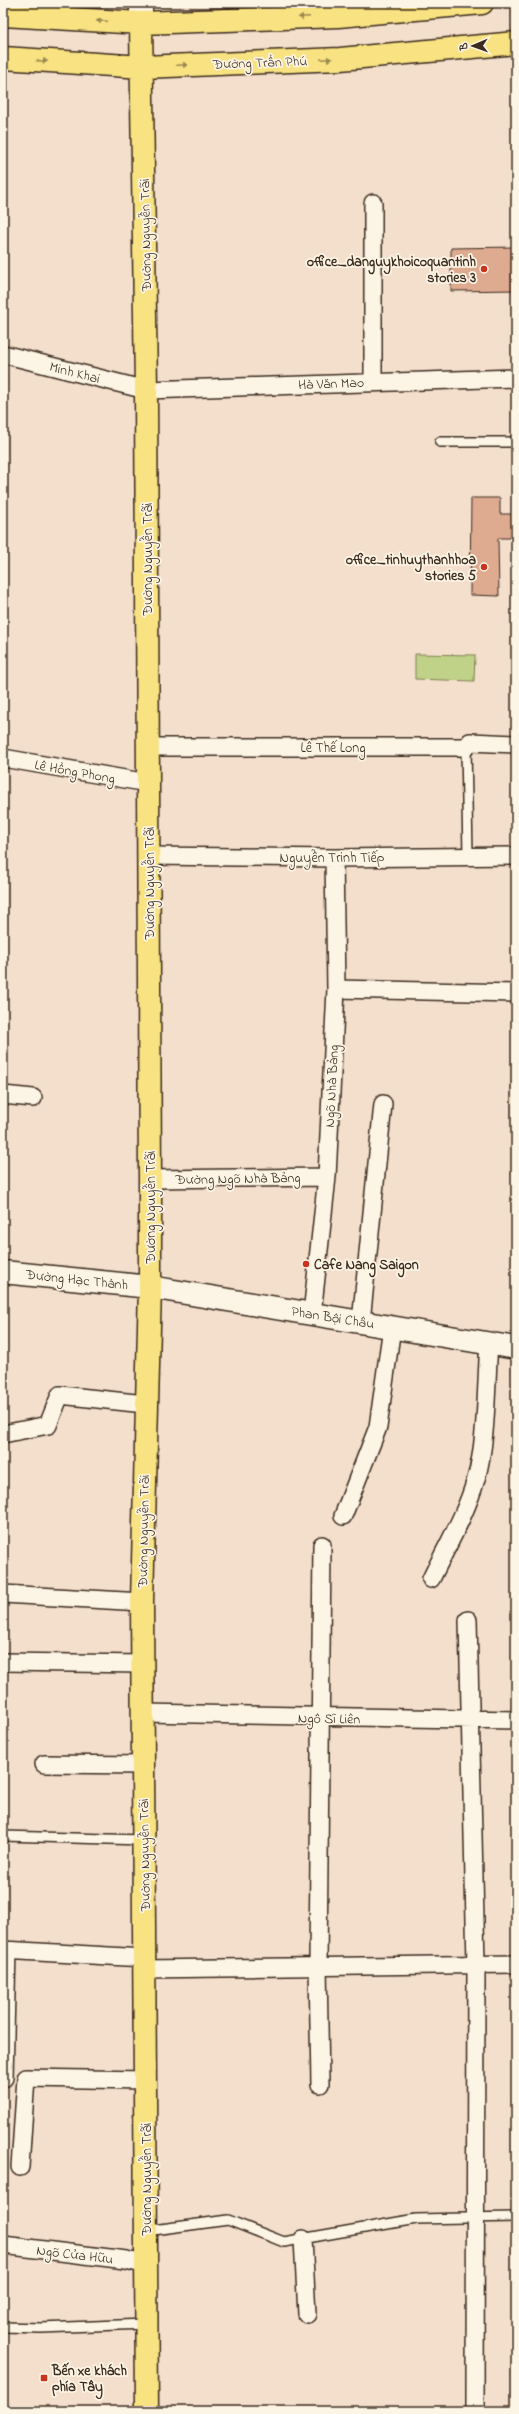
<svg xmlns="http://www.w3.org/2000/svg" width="519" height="2414" viewBox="0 0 519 2414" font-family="'Indie Flower',sans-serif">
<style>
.green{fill:#c0d287;stroke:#7e7e52}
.building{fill:#deab91;stroke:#3b2a1e}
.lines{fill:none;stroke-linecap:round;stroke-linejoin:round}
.lane-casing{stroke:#3b2a1e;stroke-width:12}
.street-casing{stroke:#3b2a1e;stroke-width:20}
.secondary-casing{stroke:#3b2a1e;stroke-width:25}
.highway-casing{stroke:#3b2a1e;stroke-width:25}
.lane{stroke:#fcf5e5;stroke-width:9}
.street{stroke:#fcf5e5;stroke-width:17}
.secondary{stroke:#fcf5e5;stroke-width:22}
.highway{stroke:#f8e281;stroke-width:22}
.oneway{fill:#9a8650}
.poi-dot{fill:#c8321e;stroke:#fcf5e5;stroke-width:1.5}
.labels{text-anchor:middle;stroke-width:3.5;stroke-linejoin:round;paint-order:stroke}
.street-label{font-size:14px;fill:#3b2a1e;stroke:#fcf5e5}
.poi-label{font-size:14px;font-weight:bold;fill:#3b2a1e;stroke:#fcf5e5;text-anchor:end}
</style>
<rect width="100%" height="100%" fill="#f3dfcc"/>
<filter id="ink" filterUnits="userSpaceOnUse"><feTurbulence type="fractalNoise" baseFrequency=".025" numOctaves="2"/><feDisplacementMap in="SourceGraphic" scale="8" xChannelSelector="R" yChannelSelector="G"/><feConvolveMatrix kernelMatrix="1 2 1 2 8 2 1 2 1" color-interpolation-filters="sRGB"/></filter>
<g filter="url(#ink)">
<!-- green -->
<path class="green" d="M 415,654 L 475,655 L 474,681 L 415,679 Z"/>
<!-- building -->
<path class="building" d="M 516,247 L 516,290 L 451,291 L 451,248 Z
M 471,498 L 500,498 L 500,514 L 516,514 L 516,538 L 498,538 L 499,596 L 470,595 Z"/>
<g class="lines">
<defs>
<path id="lane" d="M 440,442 L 516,442
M 466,747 L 468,856
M 3,1836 L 143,1840
M 146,2231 L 228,2220 L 284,2242 L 416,2219 L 516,2217
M 3,2327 L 41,2328 L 145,2324"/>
<path id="street" d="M 3,354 L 146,390 L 516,378
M 373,382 L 373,203
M 148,747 L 466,747 L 470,742 L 516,744
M 3,758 L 148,783
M 149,856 L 334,858 L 516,856
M 336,989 L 516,993
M 3,1095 L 33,1098
M 150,1179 L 327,1177
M 312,1314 L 327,1177 L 336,989 L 334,858
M 361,1322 L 383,1104
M 3,1434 L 48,1425 L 60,1395 L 145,1404
M 343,1516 L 378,1427 L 392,1327
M 431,1579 C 447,1546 466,1514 476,1479 C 487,1442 486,1383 489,1343
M 3,1594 L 142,1602
M 468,1620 L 476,1964 L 475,2411
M 3,1662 L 142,1664
M 143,1713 L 516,1720
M 44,1764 L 143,1765
M 3,1950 L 144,1958
M 144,1969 L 516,1964
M 4,2078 L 7,1950
M 320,2084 L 318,1966 L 322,1545
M 20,2167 L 26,2078 L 145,2080
M 303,2239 L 307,2314
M 3,2245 L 126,2260 L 147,2265"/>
<path id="secondary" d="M 141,3 L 141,23
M 3,1272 L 150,1287 L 516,1348"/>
<path id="highway" d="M 3,15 L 141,23 L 338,16 L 482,3
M 141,23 L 146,390 L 150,1179 L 150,1287 L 142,1602 L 147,2411
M 3,58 L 143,67 L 340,59 L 516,43"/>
</defs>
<!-- lane casing -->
<use href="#lane" class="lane-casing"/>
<!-- street casing -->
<use href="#street" class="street-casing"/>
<!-- secondary casing -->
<use href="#secondary" class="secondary-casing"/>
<!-- highway casing -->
<use href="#highway" class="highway-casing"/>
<!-- lane -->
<use href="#lane" class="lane"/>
<!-- street -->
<use href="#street" class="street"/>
<!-- secondary -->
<use href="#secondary" class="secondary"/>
<!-- highway -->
<use href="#highway" class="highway"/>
</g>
<!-- one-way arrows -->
<defs><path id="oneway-solid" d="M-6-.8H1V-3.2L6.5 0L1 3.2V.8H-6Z"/></defs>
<g class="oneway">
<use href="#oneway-solid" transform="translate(304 17) rotate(178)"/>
<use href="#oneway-solid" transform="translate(102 21) rotate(-177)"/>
<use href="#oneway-solid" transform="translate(326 59) rotate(-2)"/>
<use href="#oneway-solid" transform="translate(42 61) rotate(3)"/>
<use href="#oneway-solid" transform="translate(182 65) rotate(-2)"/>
</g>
</g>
<!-- markers -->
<g class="poi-dot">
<circle cx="484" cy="269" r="4"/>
<circle cx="484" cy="567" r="4"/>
<circle cx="306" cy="1264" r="4"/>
<rect x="40" y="2374" width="8" height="8" rx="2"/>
</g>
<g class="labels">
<!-- street labels -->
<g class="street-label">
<text transform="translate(260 62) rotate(-2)" y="5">Đường Trần Phú</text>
<text transform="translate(145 235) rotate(-91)" y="5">Đường Nguyễn Trãi</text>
<text transform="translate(75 372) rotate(14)" y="5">Minh Khai</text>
<text transform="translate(331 383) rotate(-2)" y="5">Hà Văn Mao</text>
<text transform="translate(147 559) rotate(-90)" y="5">Đường Nguyễn Trãi</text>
<text x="333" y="752">Lê Thế Long</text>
<text transform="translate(75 771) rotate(10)" y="5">Lê Hồng Phong</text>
<text x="332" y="862">Nguyễn Trinh Tiếp</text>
<text transform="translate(149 883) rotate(-90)" y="5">Đường Nguyễn Trãi</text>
<text transform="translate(331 1086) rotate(-87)" y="5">Ngõ Nhà Bảng</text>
<text transform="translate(238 1178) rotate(-1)" y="5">Đường Ngõ Nhà Bảng</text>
<text transform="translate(150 1207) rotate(-90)" y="5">Đường Nguyễn Trãi</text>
<text transform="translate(77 1279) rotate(6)" y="5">Đường Hạc Thành</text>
<text transform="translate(333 1317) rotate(9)" y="5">Phan Bội Châu</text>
<text transform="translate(143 1531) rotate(-89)" y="5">Đường Nguyễn Trãi</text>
<text transform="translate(329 1718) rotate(1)" y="5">Ngô Sĩ Liên</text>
<text transform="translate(144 1855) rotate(-91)" y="5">Đường Nguyễn Trãi</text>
<text transform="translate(146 2179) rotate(-90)" y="5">Đường Nguyễn Trãi</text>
<text transform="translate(75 2254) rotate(7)" y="5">Ngõ Cửa Hữu</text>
</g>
<!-- poi labels -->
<g class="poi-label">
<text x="476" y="266">office_danguykhoicoquantinh<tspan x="476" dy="16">stories 3</tspan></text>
<text x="476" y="564">office_tinhuythanhhoa<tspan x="476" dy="16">stories 5</tspan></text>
<text x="314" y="1269" text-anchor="start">Cafe Nang Saigon</text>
<text x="52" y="2375" text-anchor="start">Bến xe khách<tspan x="52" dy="16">phía Tây</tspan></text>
</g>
</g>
<!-- margin -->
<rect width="519" height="2414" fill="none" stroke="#fcf5e5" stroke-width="16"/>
<rect x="8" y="8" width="503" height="2398" fill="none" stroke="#3b2a1e" stroke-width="1.5" filter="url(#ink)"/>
<!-- north arrow -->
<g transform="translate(473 46) rotate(268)" stroke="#fcf5e5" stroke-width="3" paint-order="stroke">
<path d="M0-3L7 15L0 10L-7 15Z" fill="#3b2a1e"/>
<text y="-6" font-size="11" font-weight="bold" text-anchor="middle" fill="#3b2a1e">B</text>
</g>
</svg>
